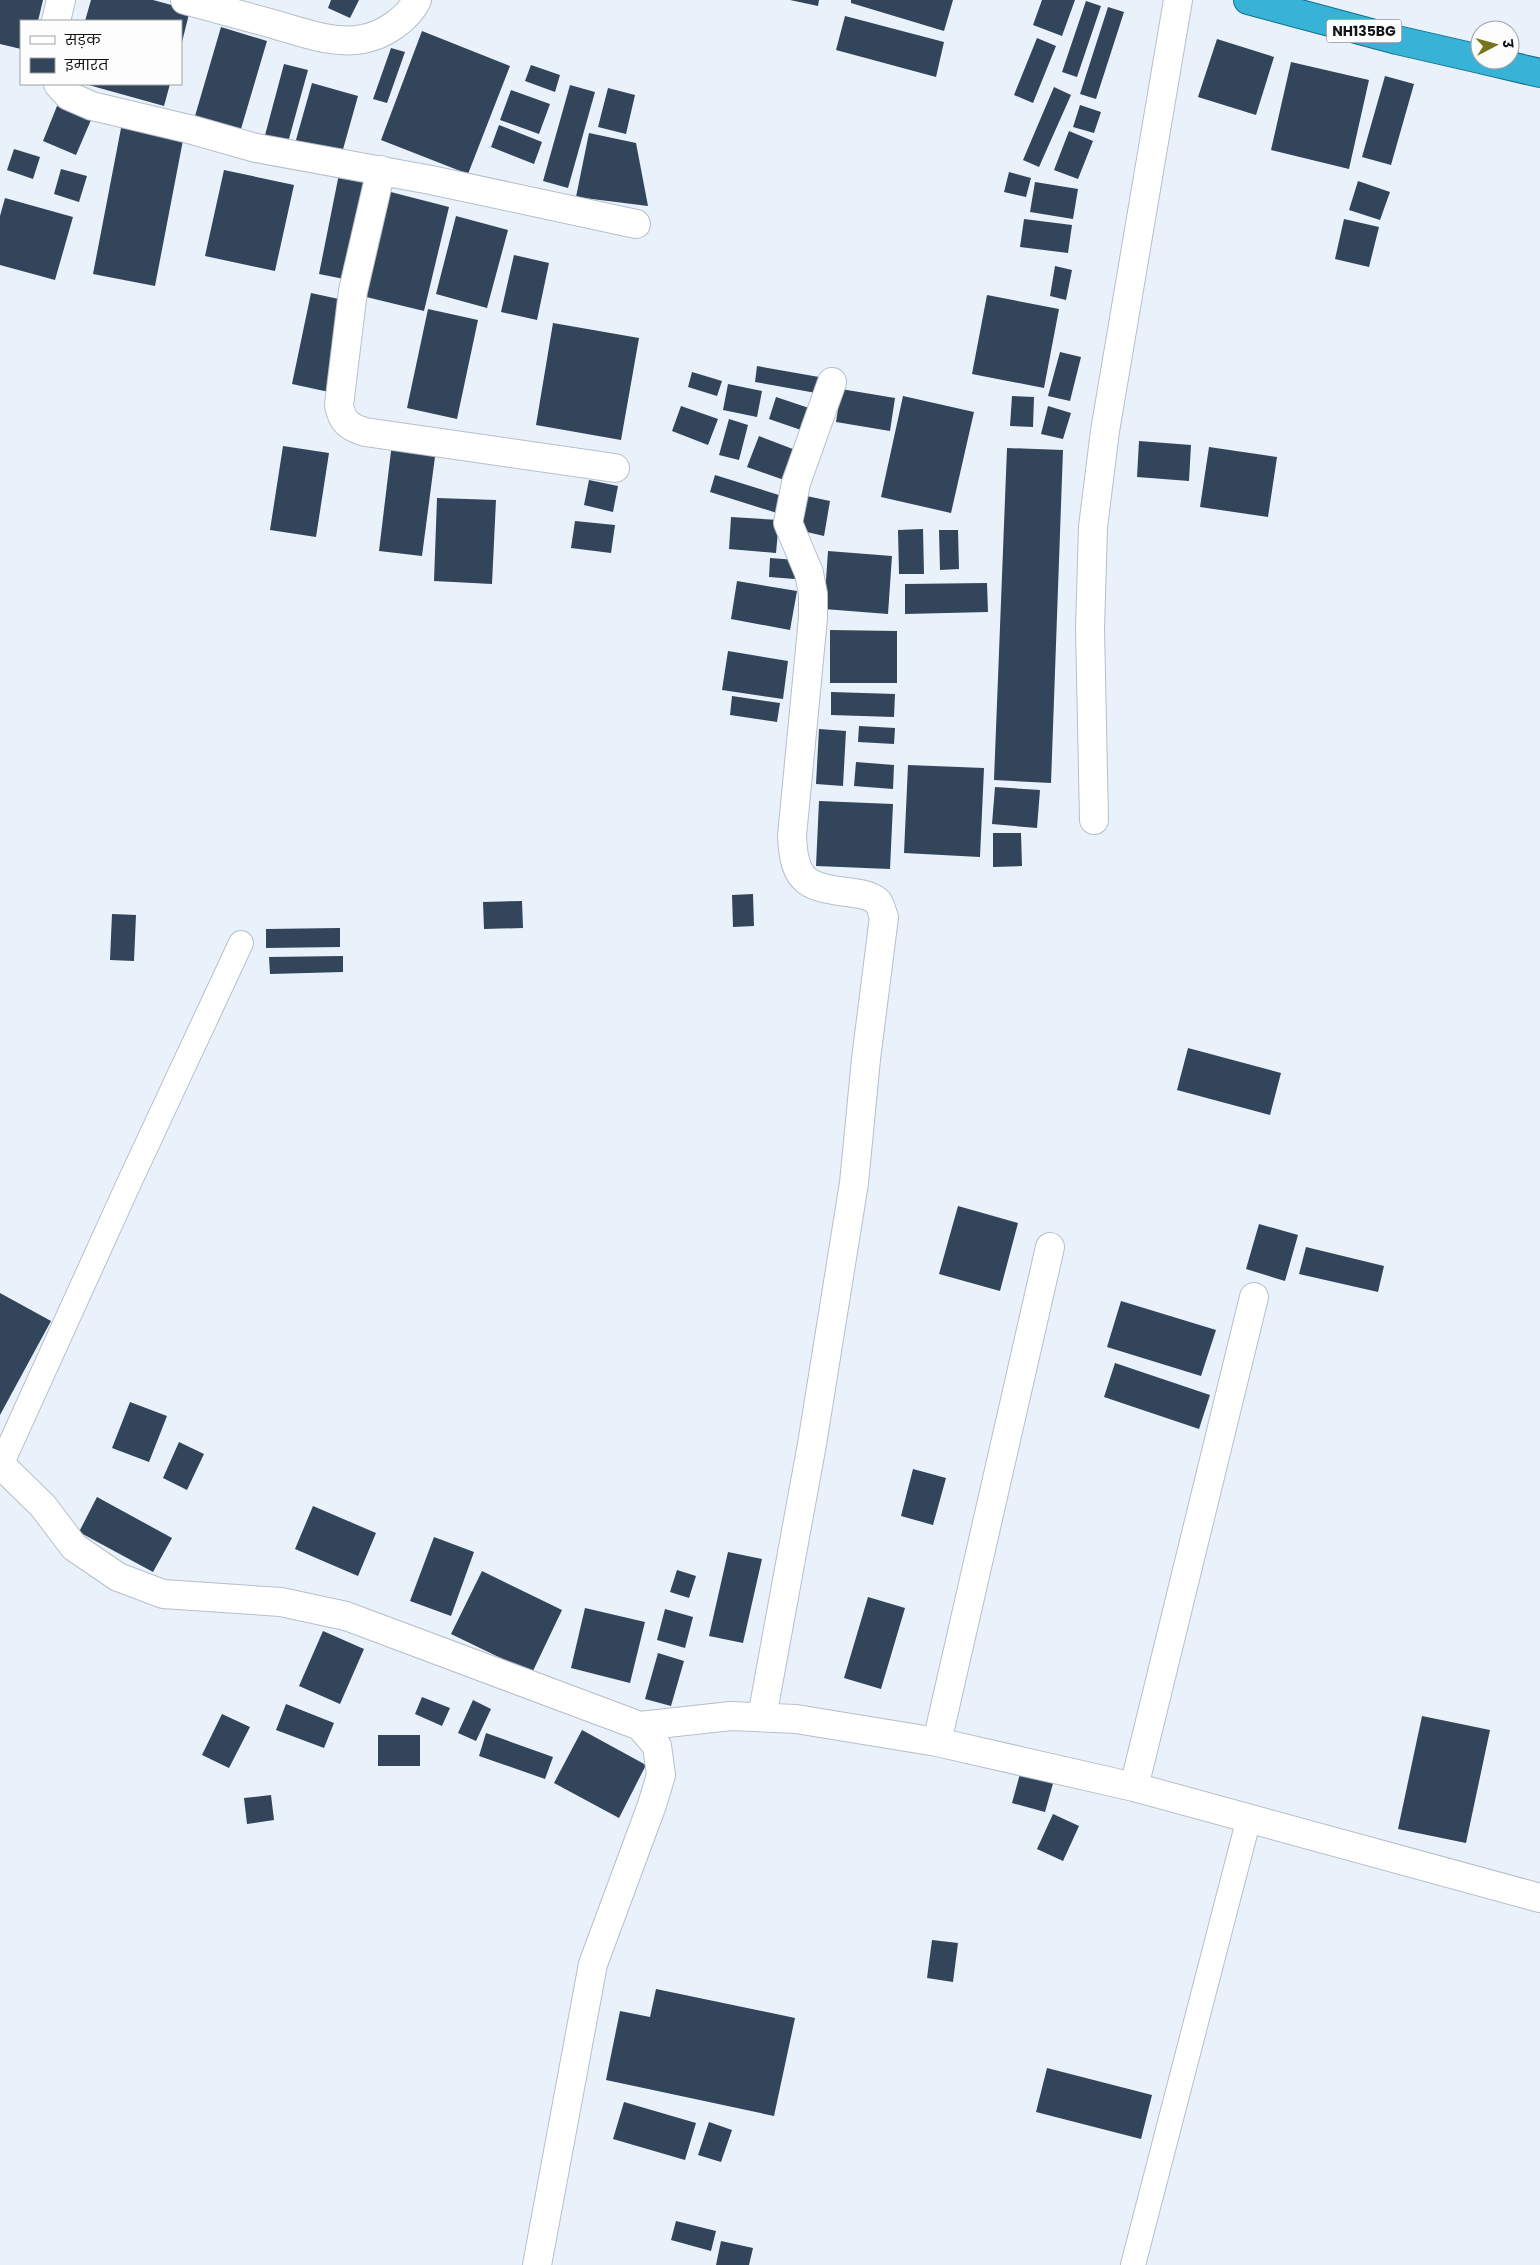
<svg xmlns="http://www.w3.org/2000/svg" width="1540" height="2265" viewBox="0 0 1540 2265" font-family="Poppins,'Noto Sans Devanagari',sans-serif">
<style>
.building{fill:#32455a}
.lines{fill:none;stroke-linecap:round;stroke-linejoin:round}
.service-casing{stroke:#b7bfc9;stroke-width:26}
.minor-casing{stroke:#b7bfc9;stroke-width:30}
.trunk-casing{stroke:#0b6f8d;stroke-width:30}
.service{stroke:#fff;stroke-width:24}
.minor{stroke:#fff;stroke-width:28}
.trunk{stroke:#38b2d6;stroke-width:28}
.labels{text-anchor:middle;stroke-width:5;stroke-linejoin:round;paint-order:stroke}
.shield{fill:#fdfdfd;stroke:#595b5d;stroke-width:1}
.shield-label{font-size:14px;font-weight:bold;fill:#131619}
</style>
<rect width="100%" height="100%" fill="#e9f1fb"/>
<!-- building -->
<path class="building" d="M 0,0 L 43,0 L 38,21 L 21,21 L 21,49 L 0,44 Z
M 91,0 L 153,0 L 190,10 L 182,42 L 181,21 L 85,21 Z
M 331,0 L 359,0 L 350,18 L 328,8 Z
M 790,0 L 819,0 L 818,6 Z
M 851,0 L 953,0 L 944,31 L 851,3 Z
M 1042,0 L 1075,0 L 1062,36 L 1033,25 Z
M 1086,1 L 1101,6 L 1077,77 L 1062,72 Z
M 1108,7 L 1124,12 L 1096,99 L 1080,94 Z
M 845,16 L 944,42 L 936,77 L 836,50 Z
M 221,27 L 267,41 L 241,129 L 195,116 Z
M 422,31 L 510,66 L 468,174 L 381,140 Z
M 1037,38 L 1056,46 L 1033,103 L 1014,95 Z
M 1217,39 L 1274,57 L 1256,115 L 1198,97 Z
M 391,48 L 405,52 L 387,103 L 373,99 Z
M 1291,62 L 1369,80 L 1349,169 L 1271,150 Z
M 284,64 L 308,70 L 287,146 L 264,139 Z
M 531,65 L 560,75 L 555,92 L 525,81 Z
M 1385,76 L 1414,84 L 1391,165 L 1362,157 Z
M 312,83 L 358,96 L 340,160 L 294,147 Z
M 85,84 L 170,84 L 164,106 Z
M 570,85 L 595,92 L 568,188 L 543,181 Z
M 1054,87 L 1071,95 L 1039,167 L 1023,160 Z
M 608,88 L 635,95 L 626,134 L 598,127 Z
M 511,90 L 550,104 L 539,134 L 500,120 Z
M 1080,105 L 1101,112 L 1094,133 L 1073,127 Z
M 57,106 L 91,120 L 76,155 L 43,141 Z
M 122,123 L 184,135 L 155,286 L 93,274 Z
M 499,125 L 542,142 L 534,164 L 491,147 Z
M 1069,131 L 1093,141 L 1078,179 L 1054,170 Z
M 589,133 L 636,143 L 648,206 L 576,197 Z
M 14,149 L 40,157 L 33,179 L 7,170 Z
M 61,169 L 87,176 L 79,202 L 54,194 Z
M 340,169 L 371,175 L 349,280 L 319,274 Z
M 224,170 L 294,185 L 275,271 L 205,256 Z
M 1009,172 L 1031,178 L 1026,197 L 1004,192 Z
M 1358,181 L 1390,192 L 1380,220 L 1349,210 Z
M 1035,182 L 1078,189 L 1073,219 L 1030,212 Z
M 383,190 L 449,207 L 424,311 L 358,295 Z
M 5,198 L 73,217 L 55,280 L 0,265 L 0,216 Z
M 456,216 L 508,230 L 487,308 L 436,294 Z
M 1024,219 L 1072,225 L 1068,253 L 1020,247 Z
M 1344,219 L 1379,227 L 1369,267 L 1335,259 Z
M 514,255 L 549,263 L 537,320 L 501,312 Z
M 1055,266 L 1072,270 L 1066,300 L 1050,296 Z
M 311,293 L 348,301 L 329,392 L 292,384 Z
M 987,295 L 1059,309 L 1044,388 L 972,374 Z
M 428,309 L 478,320 L 457,419 L 407,408 Z
M 553,323 L 639,338 L 621,440 L 536,425 Z
M 1060,352 L 1081,357 L 1070,401 L 1048,396 Z
M 757,366 L 819,377 L 816,393 L 755,382 Z
M 692,372 L 722,381 L 717,396 L 688,387 Z
M 728,384 L 762,391 L 757,417 L 723,410 Z
M 841,389 L 895,398 L 890,431 L 836,422 Z
M 903,396 L 974,412 L 951,513 L 881,497 Z
M 1012,396 L 1034,397 L 1033,427 L 1010,426 Z
M 776,397 L 812,409 L 804,431 L 769,419 Z
M 681,406 L 718,419 L 708,445 L 672,431 Z
M 1048,406 L 1071,413 L 1063,439 L 1041,434 Z
M 729,419 L 748,425 L 739,460 L 719,455 Z
M 759,436 L 798,451 L 787,481 L 747,467 Z
M 1139,441 L 1191,445 L 1189,481 L 1137,477 Z
M 392,443 L 436,449 L 422,556 L 379,551 Z
M 283,446 L 329,453 L 316,537 L 270,530 Z
M 1209,447 L 1277,457 L 1268,517 L 1200,507 Z
M 1007,448 L 1063,450 L 1051,783 L 994,780 Z
M 715,475 L 782,496 L 777,513 L 710,492 Z
M 589,480 L 618,486 L 613,512 L 584,505 Z
M 802,495 L 830,501 L 824,536 L 794,529 Z
M 437,498 L 496,500 L 492,584 L 434,581 Z
M 731,517 L 779,520 L 776,553 L 729,549 Z
M 575,521 L 615,525 L 611,553 L 571,548 Z
M 923,529 L 924,574 L 899,574 L 898,530 Z
M 939,530 L 958,530 L 959,569 L 940,570 Z
M 828,551 L 892,556 L 888,614 L 824,609 Z
M 770,558 L 796,560 L 795,579 L 769,577 Z
M 737,581 L 797,591 L 790,630 L 731,619 Z
M 987,583 L 988,612 L 905,614 L 905,584 Z
M 830,630 L 897,631 L 897,683 L 830,683 Z
M 728,651 L 788,661 L 783,699 L 722,690 Z
M 831,692 L 895,694 L 894,717 L 831,715 Z
M 732,696 L 780,703 L 777,722 L 730,715 Z
M 859,726 L 895,728 L 894,744 L 858,742 Z
M 819,729 L 846,731 L 843,786 L 816,784 Z
M 856,762 L 894,765 L 893,789 L 854,786 Z
M 908,765 L 984,768 L 980,857 L 904,853 Z
M 995,787 L 1040,790 L 1037,828 L 992,824 Z
M 819,801 L 893,804 L 890,869 L 816,866 Z
M 993,833 L 1021,833 L 1022,866 L 993,867 Z
M 753,894 L 754,926 L 733,927 L 732,895 Z
M 522,901 L 523,928 L 484,929 L 483,902 Z
M 112,914 L 136,915 L 134,961 L 110,960 Z
M 340,928 L 340,947 L 266,948 L 266,929 Z
M 343,956 L 343,972 L 270,974 L 269,957 Z
M 1188,1048 L 1281,1073 L 1270,1115 L 1177,1090 Z
M 958,1206 L 1018,1223 L 1000,1291 L 939,1274 Z
M 1259,1224 L 1298,1235 L 1285,1281 L 1246,1269 Z
M 1306,1247 L 1384,1266 L 1378,1292 L 1299,1274 Z
M 0,1293 L 51,1321 L 0,1415 Z
M 1121,1301 L 1216,1330 L 1201,1376 L 1107,1347 Z
M 1115,1363 L 1210,1395 L 1199,1429 L 1104,1397 Z
M 130,1402 L 167,1416 L 149,1462 L 112,1448 Z
M 179,1442 L 204,1454 L 187,1490 L 163,1478 Z
M 913,1469 L 946,1478 L 933,1525 L 901,1516 Z
M 97,1497 L 172,1538 L 153,1572 L 79,1532 Z
M 313,1506 L 376,1533 L 358,1576 L 295,1549 Z
M 434,1537 L 474,1552 L 451,1616 L 410,1601 Z
M 728,1552 L 762,1559 L 743,1643 L 709,1636 Z
M 677,1570 L 696,1576 L 689,1598 L 670,1592 Z
M 482,1571 L 562,1610 L 532,1673 L 451,1634 Z
M 868,1597 L 905,1608 L 881,1689 L 844,1678 Z
M 585,1608 L 645,1622 L 630,1683 L 571,1668 Z
M 665,1609 L 693,1617 L 685,1648 L 657,1640 Z
M 323,1631 L 364,1649 L 340,1704 L 299,1686 Z
M 658,1653 L 684,1661 L 671,1706 L 645,1699 Z
M 422,1697 L 450,1708 L 442,1726 L 415,1714 Z
M 473,1700 L 491,1709 L 476,1741 L 458,1733 Z
M 286,1704 L 334,1723 L 324,1748 L 276,1730 Z
M 222,1714 L 250,1727 L 229,1768 L 202,1755 Z
M 1422,1716 L 1490,1730 L 1466,1843 L 1398,1829 Z
M 582,1730 L 646,1765 L 619,1818 L 554,1783 Z
M 486,1733 L 553,1757 L 545,1779 L 479,1756 Z
M 378,1735 L 420,1735 L 420,1766 L 378,1766 Z
M 1021,1770 L 1054,1780 L 1045,1812 L 1012,1803 Z
M 271,1795 L 274,1820 L 247,1824 L 244,1798 Z
M 1053,1814 L 1079,1826 L 1063,1861 L 1037,1849 Z
M 932,1940 L 958,1943 L 953,1982 L 927,1978 Z
M 656,1989 L 795,2018 L 774,2116 L 606,2080 L 620,2011 L 650,2017 Z
M 1047,2068 L 1152,2095 L 1141,2139 L 1036,2112 Z
M 624,2102 L 696,2123 L 685,2160 L 613,2139 Z
M 709,2122 L 732,2130 L 721,2162 L 698,2155 Z
M 676,2221 L 716,2231 L 711,2251 L 671,2240 Z
M 721,2241 L 753,2248 L 749,2265 L 716,2265 Z"/>
<g class="lines">
<defs>
<path id="service" d="M 1,1465 L 129,1183 L 241,943
M 1133,2265 L 1249,1818"/>
<path id="minor" d="M 185,0 C 214,8 244,16 273,24 C 301,32 334,45 363,39 C 384,35 408,19 417,0
M 56,21 L 61,0
M 58,84 L 69,96 L 92,106 L 189,129 L 256,148 L 431,180 L 636,224
M 381,170 L 353,291 L 339,405 C 342,422 349,427 365,432 L 615,468
M 1094,820 L 1090,628 L 1093,527 L 1105,431 L 1178,0
M 0,1464 L 43,1506 L 74,1547 L 118,1577 L 163,1594 L 281,1602 L 346,1616 L 640,1726 L 657,1746 L 661,1775 L 652,1805 L 593,1964 L 537,2265
M 762,1717 L 812,1444 L 854,1183 L 866,1059 L 884,917 C 882,913 881,906 878,902 C 872,896 862,894 853,893 C 809,887 794,885 792,836 L 813,618 L 813,594 L 809,573 L 788,523 L 796,483 L 832,382
M 640,1726 L 731,1716 L 796,1719 L 937,1742 L 1134,1787 L 1540,1898
M 937,1742 L 1050,1247
M 1134,1787 L 1254,1297"/>
<path id="trunk" d="M 1248,0 L 1397,40 L 1480,59
M 1484,60 L 1540,73"/>
</defs>
<!-- service casing -->
<use href="#service" class="service-casing"/>
<!-- minor casing -->
<use href="#minor" class="minor-casing"/>
<!-- trunk casing -->
<use href="#trunk" class="trunk-casing"/>
<!-- service -->
<use href="#service" class="service"/>
<!-- minor -->
<use href="#minor" class="minor"/>
<!-- trunk -->
<use href="#trunk" class="trunk"/>
</g>
<g class="labels">
<!-- shield labels -->
<rect class="shield" x="1326.5" y="19.5" width="75" height="23" rx="4"/>
<g class="shield-label">
<text x="1364" y="36">NH135BG</text>
</g>
</g>
<!-- legend -->
<rect x="20" y="20" width="162" height="65" fill="#fdfdfd" stroke="#9fa1a2"/>
<rect x="30" y="36" width="25" height="8" fill="#ffffff" stroke="#9fa1a2"/>
<text x="65" y="45" font-size="15" fill="#131619">सड़क</text>
<rect x="30" y="58" width="25" height="15" fill="#32455a" stroke="#9fa1a2"/>
<text x="65" y="70" font-size="15" fill="#131619">इमारत</text>
<!-- north arrow -->
<g transform="translate(1495 45) rotate(84)"><circle r="24" fill="#fdfdfd" stroke="#9fa1a2"/>
<path d="M0-4L9 19L0 12L-9 19Z" fill="#75761c"/>
<text y="-8" font-size="14" font-weight="bold" text-anchor="middle" fill="#131619">उ</text>
</g>
</svg>
